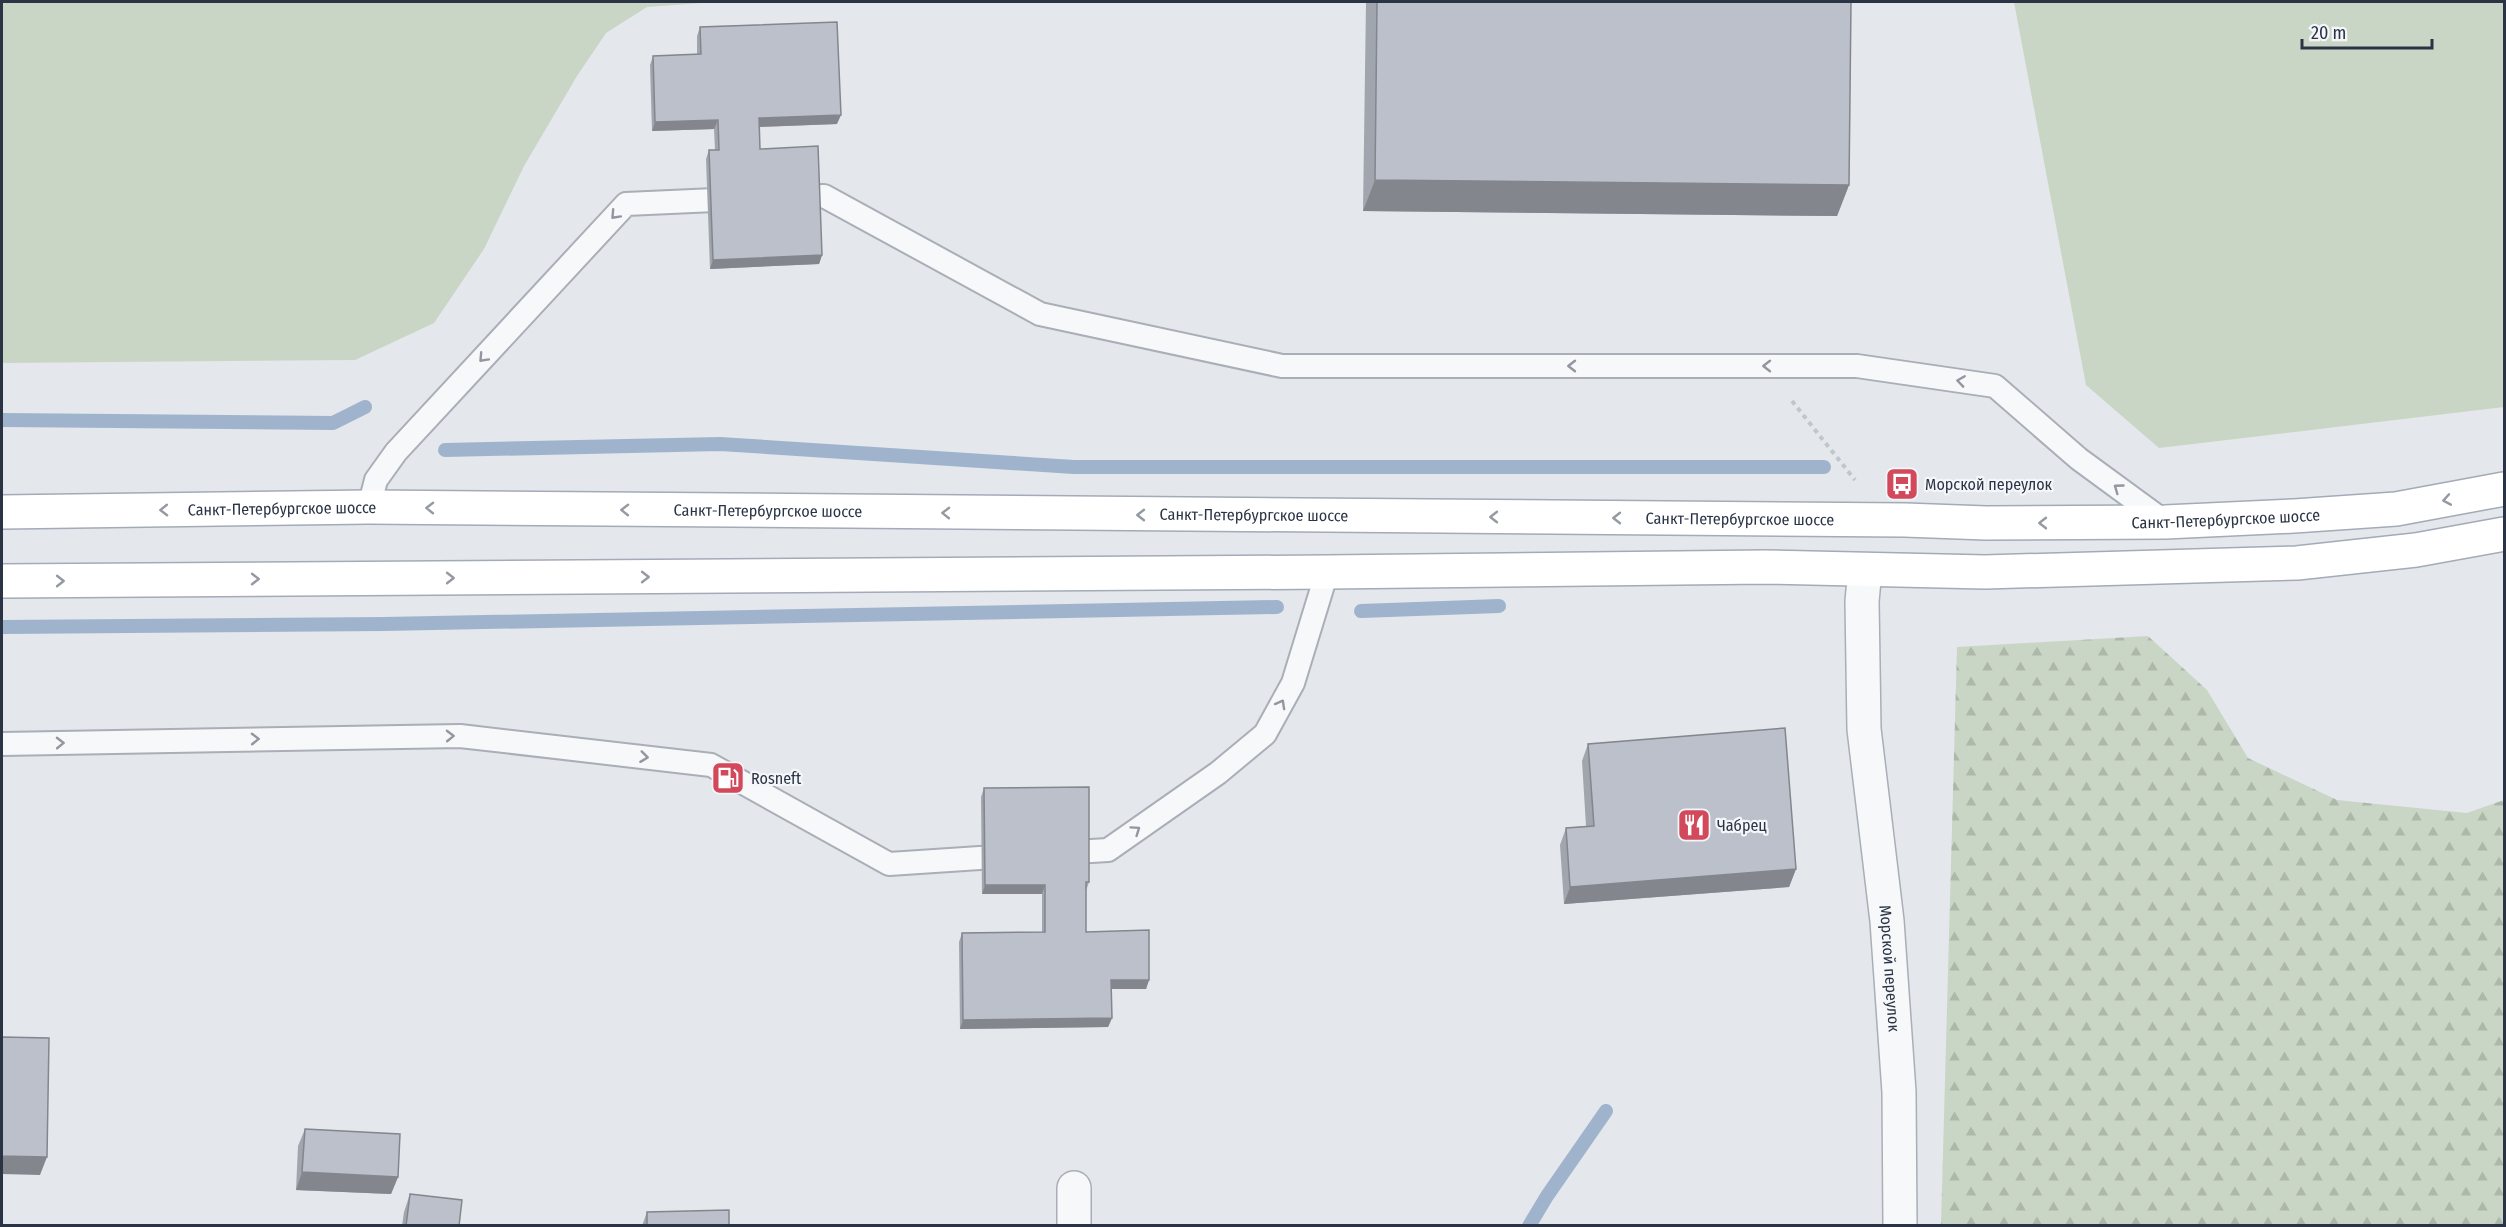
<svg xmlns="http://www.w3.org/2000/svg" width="2506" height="1227" viewBox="0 0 2506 1227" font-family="'Fira Sans Condensed',sans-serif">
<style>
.green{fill:#c9d6c5}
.forest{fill:url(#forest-firs)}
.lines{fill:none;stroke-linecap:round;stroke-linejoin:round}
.stream{stroke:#9fb4cc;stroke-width:14}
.lane-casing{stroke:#a9aeb7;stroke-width:26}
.street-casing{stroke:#a9aeb7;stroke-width:36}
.primary-casing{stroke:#a3abb8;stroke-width:36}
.path{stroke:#c2c5cb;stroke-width:4;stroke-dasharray:4.5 4.5;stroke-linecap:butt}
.lane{stroke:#f7f8fa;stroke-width:22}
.street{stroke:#f7f8fa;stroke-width:33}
.primary{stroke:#fff;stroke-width:33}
.wall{fill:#a1a5ae}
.shaded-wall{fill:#83868d}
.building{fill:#bbc0ca;stroke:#83868d;stroke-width:1.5}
.oneway{stroke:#9196a0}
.oneway2{stroke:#959aa2}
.labels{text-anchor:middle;stroke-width:4.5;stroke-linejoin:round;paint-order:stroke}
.poi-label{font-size:16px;fill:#2b3445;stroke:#f4f6f9;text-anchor:start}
.street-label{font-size:16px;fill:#2b3445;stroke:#f4f6f9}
</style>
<defs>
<pattern id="forest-firs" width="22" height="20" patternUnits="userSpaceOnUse" patternTransform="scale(1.5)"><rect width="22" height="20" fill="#c9d6c5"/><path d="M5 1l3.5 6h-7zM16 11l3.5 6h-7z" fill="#adb8ab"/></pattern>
</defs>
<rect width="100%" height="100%" fill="#e4e7ec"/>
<!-- green -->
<path class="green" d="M 2,2 L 716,2 L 647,7 L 606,33 L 577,76 L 524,166 L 484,249 L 434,323 L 355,360 L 2,363 Z
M 2014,2 L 2504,2 L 2504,407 L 2159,448 L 2086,385 Z"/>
<!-- forest -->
<path class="forest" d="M 2148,636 L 2207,690 L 2248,758 L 2337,800 L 2467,813 L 2504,800 L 2504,1225 L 1941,1225 L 1957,647 Z"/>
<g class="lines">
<!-- stream -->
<path class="stream" d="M 2,420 L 333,423 L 365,407
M 445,450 L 720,444 L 1074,467 L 1824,467
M 1361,611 L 1499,606
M 2,627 L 384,624 L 1277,607
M 1529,1226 L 1547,1196 L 1606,1111"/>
<defs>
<path id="lane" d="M 791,197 L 824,196 L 1040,314 L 1282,366 L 1857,366 L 1995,386 L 2079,459 L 2165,522
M 369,507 L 376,480 L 396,452 L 626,204 L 737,199
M 2,744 L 460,736 L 711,765 L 889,864 L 1010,856
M 1058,853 L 1108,850 L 1218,773 L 1265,734 L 1293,683 L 1327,572"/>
<g id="street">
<path id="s1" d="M 1865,570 L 1862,601 L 1864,729 L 1887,921 L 1899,1092 L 1900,1226"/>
<path d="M 1074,1188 L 1074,1226"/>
</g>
<g id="primary">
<path id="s2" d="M 2,512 L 369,507 L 1905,520 L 1986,523 L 2165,522 L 2294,516 L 2396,509 L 2504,489"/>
<path d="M 2,581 L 1327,572 L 1765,567 L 1985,572 L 2297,563 L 2416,550 L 2504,534"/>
</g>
</defs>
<!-- lane casing -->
<use href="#lane" class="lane-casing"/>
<!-- street casing -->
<use href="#street" class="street-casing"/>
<!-- primary casing -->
<use href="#primary" class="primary-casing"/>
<!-- path -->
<path class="path" d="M 1792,401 L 1855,480"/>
<!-- lane -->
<use href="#lane" class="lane"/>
<!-- street -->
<use href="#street" class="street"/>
<!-- primary -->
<use href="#primary" class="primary"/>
</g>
<!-- wall -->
<path class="wall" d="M 1366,2 L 1851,2 L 1849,185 L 1837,216 L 1363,211 Z
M 700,27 L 837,124 L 760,127 L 760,149 L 822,255 L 819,264 L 710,269 L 706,159 L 709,150 L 715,150 L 714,129 L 652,131 L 650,65 L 653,56 L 697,54 L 697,36 Z
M 1588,744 L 1796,869 L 1789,887 L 1564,904 L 1560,845 L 1566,828 L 1586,826 L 1582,761 Z
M 984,788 L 1089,882 L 1086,891 L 1086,932 L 1149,980 L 1146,989 L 1111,989 L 1112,1018 L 1108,1027 L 960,1029 L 959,942 L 962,933 L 1042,932 L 1042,894 L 982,894 L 981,797 Z
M 305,1129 L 398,1177 L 391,1194 L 296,1190 L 298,1146 Z
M 410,1194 L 459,1226 L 402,1226 L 404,1212 Z
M 647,1212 L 729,1226 L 642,1226 Z"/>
<!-- shaded-wall -->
<path class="shaded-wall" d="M 841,115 L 837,124 L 756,127 L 759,118 Z
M 718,120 L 714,129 L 652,131 L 655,122 Z
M 1375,180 L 1849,185 L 1837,216 L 1363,211 Z
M 822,255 L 819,264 L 710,269 L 713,260 Z
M 1796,869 L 1789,887 L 1564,904 L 1570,887 Z
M 985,885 L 1045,885 L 1042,894 L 982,894 Z
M 1111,980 L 1149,980 L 1146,989 L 1108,989 Z
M 1112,1018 L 1108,1027 L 960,1029 L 963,1020 Z
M 2,1156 L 47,1157 L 40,1175 L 2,1174 Z
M 302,1172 L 398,1177 L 391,1194 L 296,1190 Z"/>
<!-- building -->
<path class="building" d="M 1377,2 L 1851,2 L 1849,185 L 1375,180 Z
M 837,22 L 841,115 L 759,118 L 760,149 L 818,146 L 822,255 L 713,260 L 709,150 L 719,150 L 718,120 L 655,122 L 653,56 L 701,54 L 700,27 Z
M 1785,728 L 1796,869 L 1570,887 L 1566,828 L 1594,826 L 1588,744 Z
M 1089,787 L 1089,882 L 1086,882 L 1086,932 L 1149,930 L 1149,980 L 1111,980 L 1112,1018 L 963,1020 L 962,933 L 1045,932 L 1045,885 L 985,885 L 984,788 Z
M 2,1037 L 49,1038 L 47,1157 L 2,1156 Z
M 305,1129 L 400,1134 L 398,1177 L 302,1172 Z
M 410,1194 L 462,1200 L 459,1226 L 406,1226 Z
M 729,1210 L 729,1226 L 647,1226 L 647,1212 Z"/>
<!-- one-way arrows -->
<defs><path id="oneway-chevron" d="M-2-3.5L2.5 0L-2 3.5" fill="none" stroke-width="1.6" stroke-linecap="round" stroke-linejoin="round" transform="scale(1.5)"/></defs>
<g class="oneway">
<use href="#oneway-chevron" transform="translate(615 215) rotate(133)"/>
<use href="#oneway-chevron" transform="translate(483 358) rotate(133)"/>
<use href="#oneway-chevron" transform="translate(1572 366) rotate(180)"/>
<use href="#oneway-chevron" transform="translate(1767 366) rotate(180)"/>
<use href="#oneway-chevron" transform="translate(1961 381) rotate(-172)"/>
<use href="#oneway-chevron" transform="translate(2118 488) rotate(-144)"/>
<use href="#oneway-chevron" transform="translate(1281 704) rotate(-61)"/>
<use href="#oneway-chevron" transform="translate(450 736) rotate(-1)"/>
<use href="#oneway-chevron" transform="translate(255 739) rotate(-1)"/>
<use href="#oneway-chevron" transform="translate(60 743) rotate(-1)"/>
<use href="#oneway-chevron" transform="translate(644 757) rotate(7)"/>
<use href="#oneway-chevron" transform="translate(1136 830) rotate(-35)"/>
</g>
<g class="oneway2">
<use href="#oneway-chevron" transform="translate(2447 500) rotate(170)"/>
<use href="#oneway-chevron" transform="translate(430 508) rotate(-179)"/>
<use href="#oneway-chevron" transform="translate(164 510) rotate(179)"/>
<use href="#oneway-chevron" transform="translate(625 510) rotate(-179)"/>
<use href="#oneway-chevron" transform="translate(946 513) rotate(-179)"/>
<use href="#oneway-chevron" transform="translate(1141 515) rotate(-180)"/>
<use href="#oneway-chevron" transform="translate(1494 517) rotate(-180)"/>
<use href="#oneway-chevron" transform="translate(1617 518) rotate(-180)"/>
<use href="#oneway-chevron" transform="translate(2043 523) rotate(180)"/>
<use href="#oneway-chevron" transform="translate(645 577)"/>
<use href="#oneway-chevron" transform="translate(450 578)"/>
<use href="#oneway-chevron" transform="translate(255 579)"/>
<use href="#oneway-chevron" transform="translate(60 581)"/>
</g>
<!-- icons -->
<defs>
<symbol id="bus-square" viewBox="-11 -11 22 22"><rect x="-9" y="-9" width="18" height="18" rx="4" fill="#d1495b" stroke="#f4f6f9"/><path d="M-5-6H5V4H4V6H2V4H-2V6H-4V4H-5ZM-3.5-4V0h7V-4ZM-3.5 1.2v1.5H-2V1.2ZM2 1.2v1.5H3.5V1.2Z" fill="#fff"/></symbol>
<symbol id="fuel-square" viewBox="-11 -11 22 22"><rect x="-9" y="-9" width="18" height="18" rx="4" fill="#d1495b" stroke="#f4f6f9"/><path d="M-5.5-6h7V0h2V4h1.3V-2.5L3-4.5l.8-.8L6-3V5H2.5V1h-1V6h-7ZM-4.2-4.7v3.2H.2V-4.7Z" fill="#fff"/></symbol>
<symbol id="restaurant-square" viewBox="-11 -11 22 22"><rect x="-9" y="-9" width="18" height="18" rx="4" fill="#d1495b" stroke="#f4f6f9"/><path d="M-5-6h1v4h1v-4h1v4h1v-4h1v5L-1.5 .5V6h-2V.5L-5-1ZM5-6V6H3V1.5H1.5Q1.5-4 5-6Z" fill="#fff"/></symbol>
</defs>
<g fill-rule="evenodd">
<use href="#bus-square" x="1883" y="465" width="38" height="38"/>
<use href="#fuel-square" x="709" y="759" width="38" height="38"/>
<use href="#restaurant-square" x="1675" y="806" width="38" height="38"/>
</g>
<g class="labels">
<!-- poi labels -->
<g class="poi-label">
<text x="1925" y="490">Морской переулок</text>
<text x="751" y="784">Rosneft</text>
<text x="1717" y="831">Чабрец</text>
</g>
<!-- street labels -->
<g class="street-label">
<text dy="6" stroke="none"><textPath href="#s2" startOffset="280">Санкт-Петербургское шоссе</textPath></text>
<text dy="6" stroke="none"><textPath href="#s2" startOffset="766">Санкт-Петербургское шоссе</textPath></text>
<text dy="6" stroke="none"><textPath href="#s2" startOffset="1252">Санкт-Петербургское шоссе</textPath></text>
<text dy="6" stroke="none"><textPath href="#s2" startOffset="2224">Санкт-Петербургское шоссе</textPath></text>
<text dy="6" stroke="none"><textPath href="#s2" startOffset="1738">Санкт-Петербургское шоссе</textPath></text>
<text dy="6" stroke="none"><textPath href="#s1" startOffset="400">Морской переулок</textPath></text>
</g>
</g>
<!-- border -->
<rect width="2506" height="1227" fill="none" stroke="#2b3445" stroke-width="6"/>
<!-- scale -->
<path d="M2302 39v9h130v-9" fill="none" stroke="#2b3445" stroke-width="3"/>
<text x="2311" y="39" font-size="18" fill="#2b3445" stroke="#f4f6f9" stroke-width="4.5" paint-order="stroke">20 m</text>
</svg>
